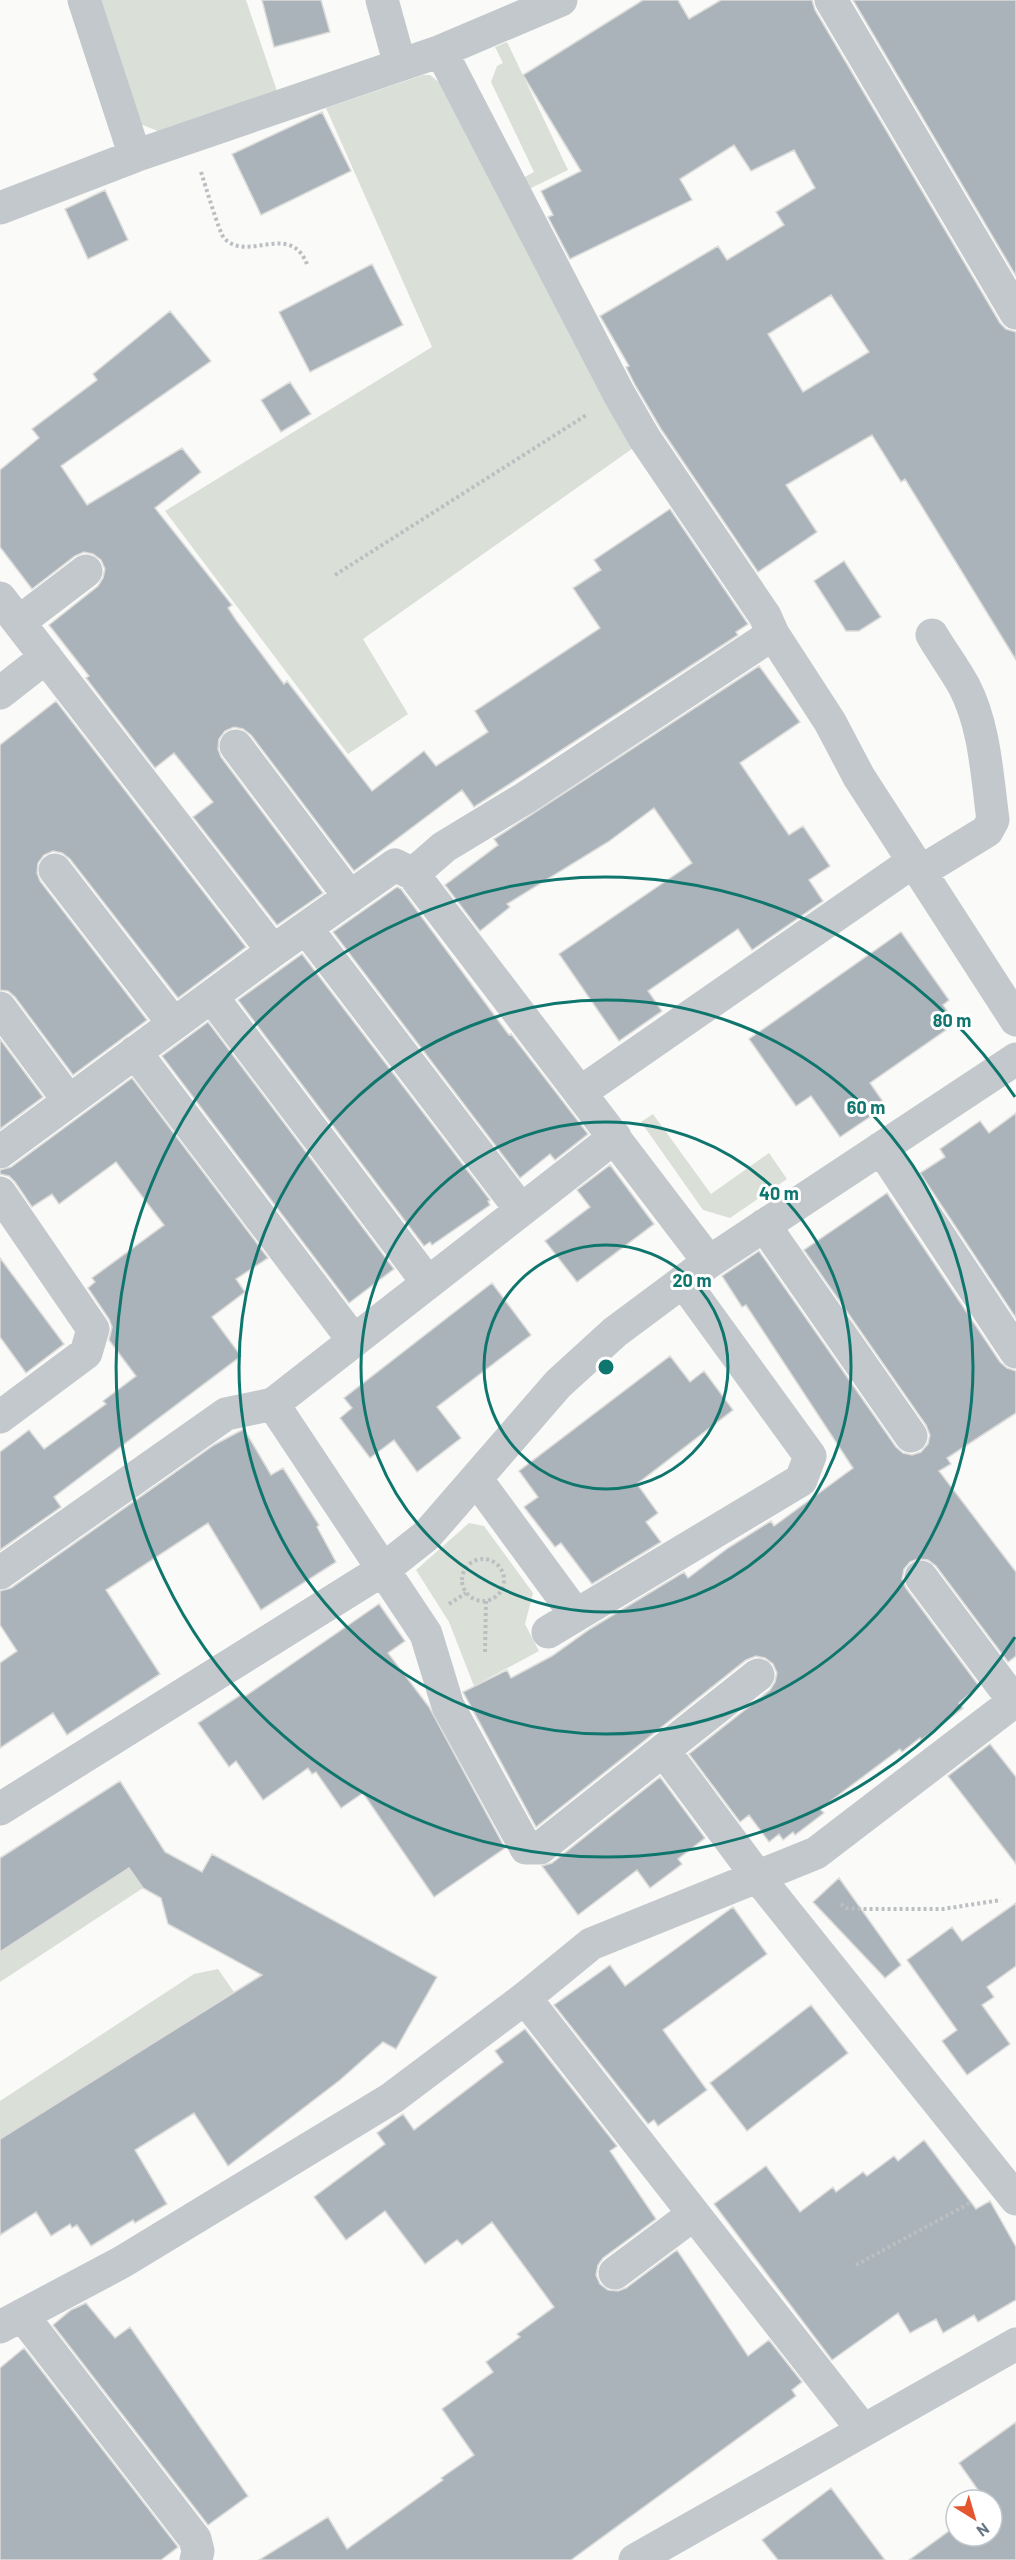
<svg xmlns="http://www.w3.org/2000/svg" width="1016" height="2560" viewBox="0 0 1016 2560" font-family="Barlow,sans-serif">
<style>
.green{fill:#dadfd7}
.building{fill:#aab3b9;stroke:#dcdcda;stroke-width:1.5;fill-rule:evenodd}
.lines{fill:none;stroke-linecap:round;stroke-linejoin:round}
.path{stroke:#bbbfc2;stroke-width:4;stroke-dasharray:3 3;stroke-linecap:butt}
.minor{stroke:#c3c8cc;stroke-width:33}
.ring{fill:none;stroke:#0f766e;stroke-width:3}
.centre{fill:#0f766e;stroke:#fff;stroke-width:3}
.ring-label{font-size:18px;text-anchor:middle;font-weight:bold;fill:#0f766e;stroke:#fff;stroke-width:6;stroke-linejoin:round;paint-order:stroke}
</style>
<rect width="100%" height="100%" fill="#fafaf8"/>
<!-- green -->
<path class="green" d="M 97,0 L 246,0 L 278,94 L 160,132 L 138,123 Z
M 507,42 L 568,170 L 527,190 L 521,179 L 534,172 L 491,82 L 497,66 L 503,63 L 495,47 Z
M 423,75 L 430,75 L 440,83 L 636,446 L 363,639 L 408,714 L 348,754 L 165,511 L 432,347 L 326,108 Z
M 653,1114 L 711,1194 L 769,1153 L 787,1179 L 730,1218 L 703,1210 L 641,1122 Z
M 469,1523 L 484,1526 L 533,1593 L 525,1624 L 539,1651 L 474,1686 L 449,1622 L 416,1570 Z
M 129,1868 L 143,1888 L 0,1982 L 0,1952 Z
M 218,1969 L 234,1992 L 0,2139 L 0,2101 L 194,1974 Z"/>
<!-- building -->
<path class="building" d="M 262,0 L 321,0 L 330,32 L 274,47 Z
M 643,0 L 678,0 L 689,19 L 721,0 L 812,0 L 815,10 L 1000,323 L 1006,329 L 1016,332 L 1016,660 L 905,479 L 901,482 L 872,435 L 786,485 L 817,532 L 758,572 L 661,429 L 635,385 L 626,367 L 629,366 L 600,316 L 718,246 L 727,260 L 784,225 L 776,212 L 815,188 L 794,150 L 751,171 L 734,145 L 680,179 L 692,200 L 570,259 L 548,217 L 553,215 L 541,191 L 581,171 L 523,75 ZM 831,295 L 869,352 L 803,392 L 768,334 Z
M 853,0 L 1016,0 L 1016,276 Z
M 322,112 L 351,171 L 261,215 L 232,154 Z
M 105,190 L 128,240 L 88,259 L 65,209 Z
M 372,264 L 403,325 L 310,372 L 279,312 Z
M 170,311 L 211,361 L 61,466 L 87,505 L 182,448 L 201,472 L 155,508 L 232,605 L 228,608 L 236,620 L 284,684 L 287,681 L 372,791 L 424,751 L 436,766 L 488,732 L 475,711 L 600,628 L 573,588 L 601,570 L 594,560 L 670,509 L 748,624 L 736,632 L 738,635 L 474,807 L 462,790 L 354,871 L 251,735 L 243,729 L 234,727 L 225,731 L 219,739 L 218,749 L 221,757 L 323,893 L 277,925 L 193,817 L 213,802 L 174,753 L 155,768 L 86,678 L 89,676 L 49,625 L 98,586 L 103,578 L 105,569 L 101,560 L 93,554 L 84,552 L 75,556 L 32,589 L 0,547 L 0,470 L 39,438 L 32,429 L 97,380 L 93,374 Z
M 290,382 L 311,414 L 281,432 L 261,400 Z
M 844,561 L 881,617 L 859,631 L 846,631 L 814,581 Z
M 759,666 L 800,722 L 740,763 L 789,835 L 803,826 L 830,866 L 809,880 L 823,901 L 752,950 L 738,929 L 648,991 L 662,1011 L 619,1041 L 559,954 L 692,863 L 654,808 L 608,842 L 507,904 L 510,907 L 480,931 L 445,885 L 498,845 L 494,839 Z
M 56,701 L 246,947 L 178,998 L 70,859 L 62,853 L 53,851 L 44,855 L 38,863 L 37,873 L 40,881 L 147,1020 L 73,1075 L 15,997 L 8,991 L 0,990 L 0,745 Z
M 397,887 L 401,889 L 509,1035 L 511,1034 L 588,1134 L 555,1160 L 550,1154 L 520,1178 L 333,932 Z
M 901,932 L 949,1000 L 943,1005 L 956,1023 L 870,1083 L 886,1106 L 840,1137 L 811,1096 L 796,1106 L 749,1039 Z
M 302,954 L 490,1200 L 488,1201 L 490,1205 L 432,1245 L 430,1242 L 424,1246 L 238,1000 Z
M 208,1022 L 394,1269 L 349,1303 L 162,1056 Z
M 0,1039 L 43,1097 L 0,1129 Z
M 132,1078 L 268,1258 L 236,1279 L 245,1292 L 212,1317 L 241,1356 L 54,1497 L 61,1507 L 0,1550 L 0,1452 L 29,1430 L 44,1449 L 106,1404 L 103,1401 L 136,1376 L 109,1340 L 112,1327 L 109,1319 L 88,1288 L 95,1282 L 92,1278 L 164,1225 L 116,1162 L 59,1204 L 52,1194 L 32,1207 L 15,1182 L 9,1176 L 0,1174 L 0,1170 L 11,1167 Z
M 1016,1113 L 1016,1318 L 920,1173 L 945,1157 L 940,1149 L 980,1121 L 989,1133 Z
M 610,1165 L 654,1224 L 577,1282 L 545,1241 L 590,1207 L 577,1190 Z
M 887,1193 L 1000,1362 L 1007,1368 L 1016,1371 L 1016,1413 L 947,1458 L 951,1464 L 939,1471 L 1016,1572 L 1016,1656 L 1008,1662 L 936,1566 L 928,1560 L 918,1559 L 910,1562 L 904,1569 L 902,1579 L 906,1588 L 979,1686 L 959,1703 L 963,1708 L 921,1740 L 920,1738 L 902,1752 L 900,1749 L 820,1809 L 824,1813 L 795,1835 L 793,1832 L 783,1840 L 779,1834 L 769,1842 L 749,1815 L 740,1822 L 689,1754 L 770,1690 L 775,1682 L 777,1673 L 773,1664 L 765,1658 L 756,1656 L 746,1660 L 536,1827 L 463,1692 L 507,1670 L 511,1678 L 552,1656 L 590,1629 L 684,1572 L 688,1578 L 728,1548 L 771,1521 L 774,1526 L 853,1468 L 746,1305 L 742,1307 L 722,1276 L 759,1251 L 896,1447 L 903,1453 L 912,1455 L 921,1452 L 928,1444 L 930,1435 L 926,1425 L 804,1250 Z
M 0,1258 L 64,1344 L 26,1373 L 0,1337 Z
M 492,1283 L 531,1335 L 437,1407 L 461,1438 L 417,1472 L 394,1440 L 370,1458 L 340,1418 L 352,1408 L 344,1398 Z
M 670,1356 L 690,1382 L 704,1371 L 733,1410 L 637,1484 L 658,1513 L 646,1522 L 661,1542 L 592,1584 L 561,1543 L 555,1547 L 524,1507 L 538,1497 L 519,1471 Z
M 244,1429 L 271,1475 L 283,1468 L 319,1525 L 317,1527 L 336,1562 L 261,1610 L 208,1523 L 106,1590 L 160,1674 L 67,1735 L 53,1713 L 0,1748 L 0,1663 L 17,1651 L 0,1625 L 0,1591 L 11,1588 L 214,1445 Z
M 379,1604 L 405,1641 L 388,1653 L 429,1707 L 505,1848 L 434,1897 L 363,1793 L 341,1808 L 316,1772 L 312,1774 L 308,1768 L 263,1800 L 236,1761 L 229,1767 L 198,1723 L 242,1694 L 244,1697 Z
M 990,1744 L 1016,1777 L 1016,1864 L 948,1776 Z
M 660,1777 L 705,1838 L 678,1859 L 682,1864 L 650,1888 L 637,1870 L 578,1915 L 542,1866 L 552,1863 Z
M 120,1781 L 165,1852 L 202,1872 L 212,1854 L 437,1977 L 396,2049 L 383,2042 L 340,2080 L 228,2166 L 194,2113 L 135,2150 L 167,2204 L 135,2223 L 133,2220 L 91,2246 L 77,2225 L 72,2228 L 70,2224 L 51,2236 L 36,2212 L 0,2235 L 0,2139 L 262,1975 L 168,1924 L 161,1898 L 143,1888 L 129,1868 L 0,1952 L 0,1858 Z
M 839,1878 L 901,1965 L 885,1978 L 813,1902 Z
M 1016,1903 L 1016,1966 L 987,1987 L 994,1997 L 982,2005 L 1010,2044 L 967,2075 L 942,2041 L 957,2030 L 907,1960 L 952,1927 L 962,1941 Z
M 733,1907 L 767,1954 L 663,2030 L 707,2090 L 658,2126 L 654,2120 L 648,2124 L 554,2005 L 610,1965 L 625,1986 Z
M 811,2005 L 848,2053 L 747,2131 L 710,2083 Z
M 525,2029 L 617,2146 L 610,2151 L 656,2219 L 603,2258 L 598,2265 L 596,2275 L 600,2284 L 608,2290 L 618,2291 L 626,2288 L 677,2250 L 748,2356 L 769,2340 L 802,2382 L 792,2390 L 796,2396 L 571,2560 L 259,2560 L 328,2517 L 347,2549 L 443,2480 L 441,2478 L 474,2455 L 442,2409 L 493,2372 L 486,2362 L 520,2337 L 517,2334 L 554,2307 L 492,2222 L 462,2245 L 457,2240 L 425,2264 L 385,2211 L 346,2240 L 314,2197 L 385,2144 L 377,2133 L 403,2114 L 414,2130 L 503,2062 L 495,2051 Z
M 924,2140 L 976,2209 L 990,2201 L 1016,2247 L 1016,2300 L 978,2322 L 974,2315 L 943,2333 L 936,2319 L 910,2333 L 898,2313 L 832,2360 L 714,2204 L 766,2166 L 800,2212 L 833,2187 L 836,2192 L 863,2172 L 867,2176 L 894,2156 L 898,2161 Z
M 86,2303 L 115,2338 L 130,2327 L 248,2496 L 208,2525 L 53,2325 L 71,2310 Z
M 24,2348 L 178,2547 L 161,2560 L 0,2560 L 0,2368 Z
M 1016,2422 L 1016,2560 L 909,2560 L 956,2526 L 956,2536 L 992,2536 L 992,2500 L 985,2500 L 959,2463 Z
M 831,2488 L 885,2560 L 778,2560 L 762,2540 Z"/>
<g class="lines">
<!-- path -->
<path class="path" d="M 201,172 C 205,184 219,232 224,238 C 248,264 292,219 308,267
M 335,575 L 588,414
M462 1580a21 21 0 1 1 42 0a21 21 0 1 1-42 0Z
M 449,1604 L 466,1593
M 485,1652 L 486,1601
M 841,1904 L 846,1908 L 860,1909 L 943,1909 L 1001,1900
M 856,2265 L 970,2203"/>
<!-- minor -->
<path class="minor" d="M 84,0 L 135,156
M 382,0 L 400,65
M 831,0 L 1016,313
M 441,51 L 619,394 L 645,439 L 765,616 L 773,634 L 830,722 L 859,777 L 1016,1020
M 0,208 L 135,156 L 441,51 L 561,0
M 0,598 L 273,951
M 19,622 L 86,571
M 0,693 L 46,657
M 236,746 L 350,897
M 55,870 L 174,1024
M 920,872 L 987,831 L 993,820 C 987,776 985,726 964,686 C 954,668 942,652 932,635
M 413,874 L 444,847 L 525,798 L 773,634
M 306,928 L 521,1210
M 212,997 L 428,1283
M 0,1008 L 69,1101
M 135,1052 L 354,1341
M 581,1092 L 914,861
M 881,1148 L 1016,1352
M 0,1152 L 273,951 L 395,865 L 413,874 L 709,1262
M 0,1193 L 93,1329 L 86,1353 L 0,1417
M 764,1225 L 911,1436
M 273,1404 L 426,1634 L 448,1706 L 526,1848 L 540,1848 L 758,1675
M 477,1480 L 576,1615
M 0,1573 L 226,1414 L 273,1404 L 615,1137
M 921,1577 L 1014,1701
M 548,1632 L 801,1480 L 810,1456 L 683,1281
M 664,1751 L 757,1876 L 1016,2199
M 0,1809 L 384,1569 L 427,1535 L 558,1384 L 615,1332 L 709,1262 L 1016,1059
M 525,1998 L 863,2430
M 615,2273 L 694,2214
M 22,2315 L 195,2539 L 198,2551 L 196,2560
M 0,2327 L 122,2262 L 392,2098 L 525,1998 L 591,1944 L 816,1853 L 1016,1700
M 635,2560 L 1016,2344"/>
</g>
<!-- distance rings -->
<g class="ring">
<circle cx="606" cy="1367" r="122"/>
<circle cx="606" cy="1367" r="245"/>
<circle cx="606" cy="1367" r="367"/>
<path d="M1015 1637A490 490 0 1 1 1015 1097"/>
</g>
<circle cx="606" cy="1367" r="9" class="centre"/>
<g class="ring-label">
<text x="952" y="1027">80 m</text>
<text x="866" y="1114">60 m</text>
<text x="779" y="1200">40 m</text>
<text x="692" y="1287">20 m</text>
</g>
<!-- north arrow -->
<g transform="translate(974 2518) rotate(143)"><circle r="28" fill="#ffffff" stroke="#c1c8cd" stroke-width="1.5"/>
<path d="M0-4.5L10 22L0 15L-10 22Z" fill="#e4572e"/>
<text y="-9" font-size="16" font-weight="bold" text-anchor="middle" fill="#657683">N</text>
</g>
</svg>
